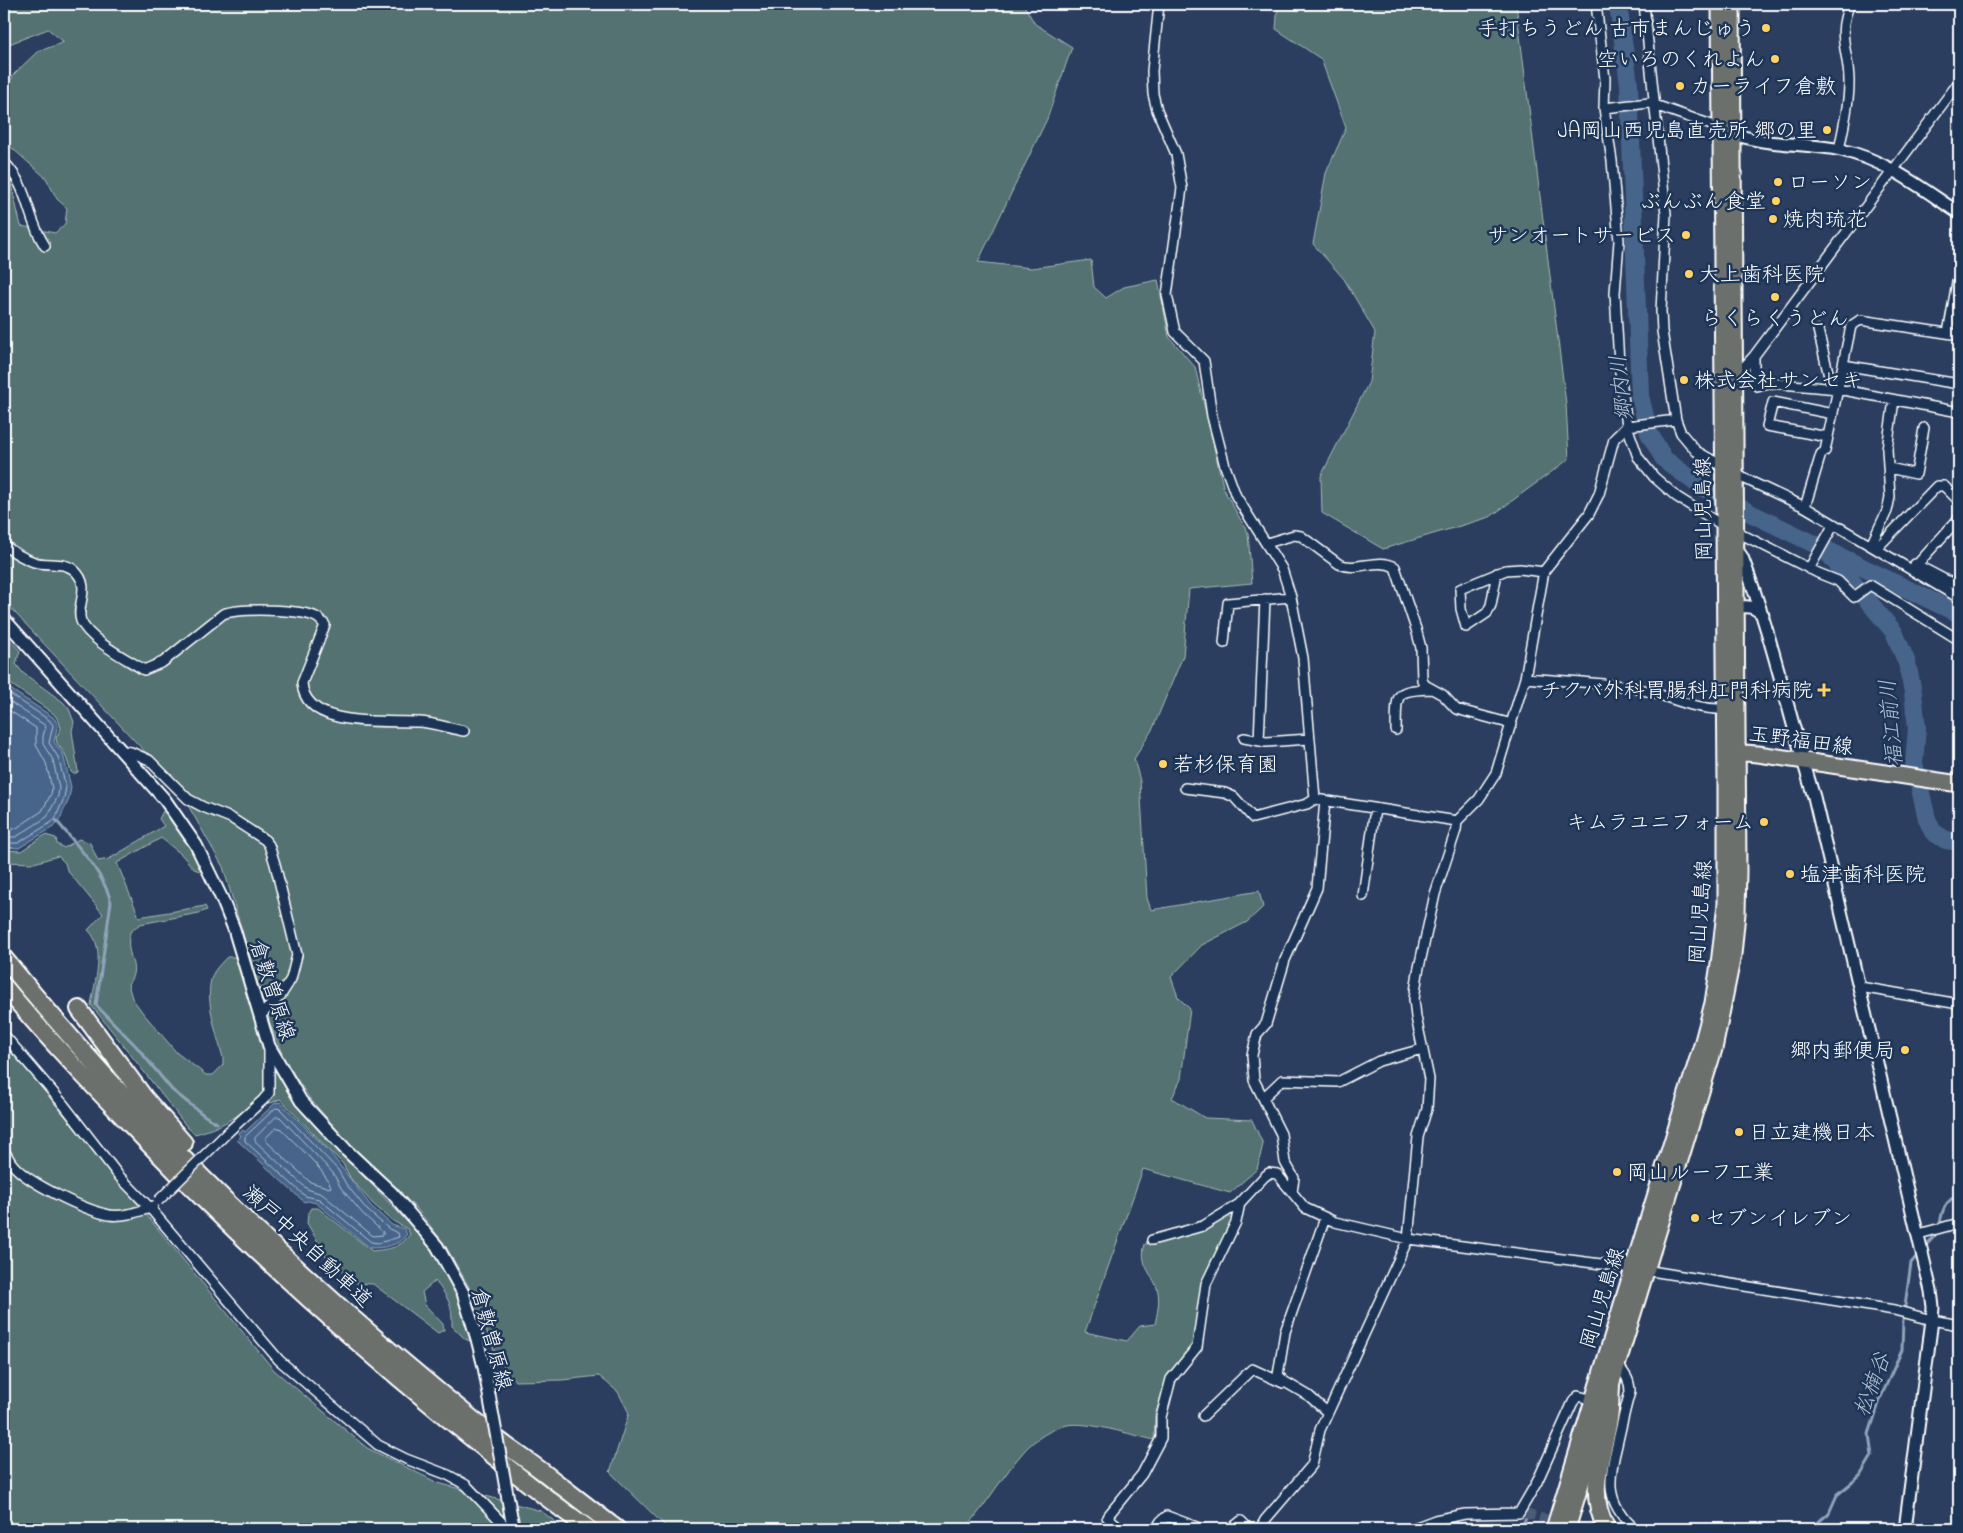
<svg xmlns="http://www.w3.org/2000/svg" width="1963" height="1533" viewBox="0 0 1963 1533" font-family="'Indie Flower','Klee One',sans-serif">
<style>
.green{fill:#537271;stroke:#a9b8b8}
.water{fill:#46658b;stroke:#90a3b9}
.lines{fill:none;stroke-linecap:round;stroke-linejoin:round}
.shore{stroke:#b5c1d1;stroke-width:1}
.stream{stroke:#90a3b9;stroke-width:3}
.river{stroke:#46658b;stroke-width:18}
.minor-tunnel{stroke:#4b5b77;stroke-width:9;stroke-dasharray:9 4.5;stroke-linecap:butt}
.minor-casing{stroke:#fff;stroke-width:12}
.tertiary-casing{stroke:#fff;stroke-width:15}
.primary-casing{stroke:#fff;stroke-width:19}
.motorway-casing{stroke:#fff;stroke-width:20}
.minor{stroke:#1d3557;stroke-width:9}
.tertiary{stroke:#1d3557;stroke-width:11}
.primary{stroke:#6c706d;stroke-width:15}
.motorway{stroke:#6c706d;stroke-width:16}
.minor-bridge-casing{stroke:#fff;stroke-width:12;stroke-linecap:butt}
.tertiary-bridge-casing{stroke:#fff;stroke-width:15;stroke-linecap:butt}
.minor-bridge{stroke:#1d3557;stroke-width:9}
.tertiary-bridge{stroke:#1d3557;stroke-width:11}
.poi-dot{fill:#ffd166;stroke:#1d3557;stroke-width:2}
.labels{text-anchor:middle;stroke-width:5;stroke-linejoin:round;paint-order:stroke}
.poi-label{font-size:21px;fill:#fff;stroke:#1d3557;text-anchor:start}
.street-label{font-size:21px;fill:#fff;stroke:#1d3557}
.water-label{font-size:22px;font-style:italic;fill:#b5c1d1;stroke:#1d3557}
</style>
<rect width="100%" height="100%" fill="#2b3e5f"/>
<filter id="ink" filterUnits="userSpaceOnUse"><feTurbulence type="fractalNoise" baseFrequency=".02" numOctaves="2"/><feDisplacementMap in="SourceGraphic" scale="10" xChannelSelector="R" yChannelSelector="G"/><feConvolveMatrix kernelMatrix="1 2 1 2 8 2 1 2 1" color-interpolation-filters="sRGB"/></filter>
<g filter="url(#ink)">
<!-- green -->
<path class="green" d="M 4,4 L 1023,4 L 1035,24 L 1072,47 L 1047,119 L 978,262 L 1031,268 L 1091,260 L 1094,287 L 1106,298 L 1124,287 L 1158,280 L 1169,337 L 1195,367 L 1224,490 L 1248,533 L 1252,583 L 1189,589 L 1183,656 L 1153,728 L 1134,759 L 1140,781 L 1147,898 L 1151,910 L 1259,891 L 1263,907 L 1247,922 L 1202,945 L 1171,977 L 1178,997 L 1190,1009 L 1181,1079 L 1172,1098 L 1205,1118 L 1252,1120 L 1263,1144 L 1257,1169 L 1230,1193 L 1143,1169 L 1085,1332 L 1127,1341 L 1140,1326 L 1155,1324 C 1157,1314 1160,1303 1158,1292 C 1155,1275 1138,1267 1145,1244 L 1170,1240 L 1204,1230 L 1229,1216 L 1232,1220 L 1202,1282 L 1193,1343 L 1169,1374 L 1155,1415 L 1154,1440 C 1133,1435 1087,1421 1067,1425 C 1053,1428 1035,1439 1025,1450 C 1003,1475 987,1504 965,1529 L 668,1529 L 610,1472 L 629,1413 L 618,1392 L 599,1376 L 562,1380 L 515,1381 L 497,1357 L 468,1285 L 445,1245 L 418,1210 L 349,1143 L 310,1099 L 284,1059 L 269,1021 L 223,867 L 177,786 L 4,601 L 4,177 L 10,180 L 21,226 L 55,233 L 65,224 L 67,208 L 57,199 L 46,178 L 4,141 L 4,93 L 14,74 L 37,52 L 64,42 L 48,29 L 4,46 Z
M 1278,4 L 1516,4 L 1566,404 L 1569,459 L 1490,517 L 1383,549 L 1322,513 L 1321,476 L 1369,382 L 1375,332 L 1344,279 L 1313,244 L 1326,173 L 1346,128 L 1321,59 L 1276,29 Z
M 4,633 L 20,651 L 16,664 L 23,673 L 63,702 L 69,709 L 74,722 L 72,731 L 78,772 L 74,774 L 71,772 L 65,754 L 57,743 L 56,738 L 61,728 L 59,721 L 54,714 L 9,683 L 7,676 L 4,676 Z
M 163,811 L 178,828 L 205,873 L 194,869 L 181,854 L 161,838 L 117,863 L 139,917 L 205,906 L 207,910 L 199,913 L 140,924 L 130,932 C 129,938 128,944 129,949 C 132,963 138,971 128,984 L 132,998 L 143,1013 L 177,1053 L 206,1075 L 213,1075 L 223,1065 L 223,1058 C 217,1034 202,994 214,972 C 218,966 223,961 227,957 L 235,957 L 239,960 C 246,987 275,1068 263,1092 C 261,1095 258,1098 255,1101 C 238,1117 219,1128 195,1134 L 187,1127 L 120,1041 L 91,1005 C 94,984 107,947 88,930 L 103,914 L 67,870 L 65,863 L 58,856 L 34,863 L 4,862 L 4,850 L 21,851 L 45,835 L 56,838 L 57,844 L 64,848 L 79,839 L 90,843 L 98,861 L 109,859 L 164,826 L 159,819 Z
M 4,1045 L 32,1076 L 274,1370 L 367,1448 L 438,1483 L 541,1511 L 565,1529 L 4,1529 Z
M 274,1070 L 278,1070 L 301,1110 L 431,1247 C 445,1269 473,1315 470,1341 L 465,1339 L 452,1326 C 453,1305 448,1297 435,1281 L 422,1292 L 425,1305 L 443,1324 L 444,1330 L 438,1333 L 373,1284 L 356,1283 L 326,1256 L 307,1223 L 308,1213 L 311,1208 L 318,1208 L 372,1251 C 388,1249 400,1249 410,1234 L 407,1229 L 393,1221 L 373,1204 L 351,1179 L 343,1164 L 280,1099 L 271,1103 L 269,1102 L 274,1086 L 272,1073 Z"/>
<!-- water -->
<path class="water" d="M 4,685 L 53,717 L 58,724 L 54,742 L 63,754 L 71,787 L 69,799 L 60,819 L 55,826 L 19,848 L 4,847 Z
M 280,1102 L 329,1151 L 371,1206 L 392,1225 L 404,1229 L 407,1234 C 399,1246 384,1248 370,1248 L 316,1203 L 308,1201 L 304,1202 L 237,1140 L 241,1136 L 239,1133 L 243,1130 L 245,1132 L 275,1103 Z"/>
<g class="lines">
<!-- shore -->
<path class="shore" d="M 4,690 L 49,720 L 53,725 L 49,743 L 58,757 L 66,787 L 64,798 L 56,817 L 52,822 L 18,843 L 4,843
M 4,698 L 46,726 L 43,736 L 43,744 L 53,760 L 59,788 L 58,796 L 47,817 L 16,837 L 4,837
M 4,707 L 36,728 L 36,745 L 46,763 L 52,788 L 51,794 L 42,811 L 15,829 L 4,829
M 276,1108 L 280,1109 L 338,1170 L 346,1184 L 367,1210 L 389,1229 L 398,1233 L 399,1237 L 379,1243 L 371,1242 L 319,1199 L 305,1196 L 245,1141 L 245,1137 Z
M 276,1117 L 280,1117 L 333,1173 L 341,1188 L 363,1214 L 383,1232 L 383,1235 L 373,1236 L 322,1194 L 307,1189 L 255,1141 L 255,1138 Z
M 276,1128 L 280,1128 C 297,1146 319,1163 331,1186 L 330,1188 L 310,1182 L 266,1141 L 266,1138 Z"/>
<!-- stream -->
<path class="stream" d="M 56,820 C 76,845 103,871 111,902 L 96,1005 L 136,1046 L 172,1090 L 205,1116 L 217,1123
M 1926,1245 C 1930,1241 1935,1237 1937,1232 C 1944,1214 1939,1205 1959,1194
M 1432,1529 L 1451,1523 L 1517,1527 L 1522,1525 L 1530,1512
M 1810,1529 L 1829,1513 L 1837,1495 L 1860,1476 L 1872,1456 L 1869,1434 L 1881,1397 L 1902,1350 L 1903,1320 L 1911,1263 L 1916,1257"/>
<!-- river -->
<path class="river" d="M 1618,4 L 1629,84 L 1640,396 L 1649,433 L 1664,459 L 1700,486 L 1748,512 L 1959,614
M 1828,553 L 1894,632 L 1907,663 L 1913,692 L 1917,728 L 1914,763 L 1927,819 L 1933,832 L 1946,840 L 1959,842"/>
<!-- minor-tunnel -->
<path class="minor-tunnel" d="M 1526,1514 L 1589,1529"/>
<defs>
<path id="minor" d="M 1159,4 L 1152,71 L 1153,94 L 1157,110 L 1176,154 L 1182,188 L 1167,295 L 1175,332 L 1204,361 L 1212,416 L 1225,466 L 1236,496 L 1282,569 L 1291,597 L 1303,658 L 1315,799
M 1596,4 L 1605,79 L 1604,108 L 1612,161 L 1619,241 L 1615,293 L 1619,364 L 1627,426 L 1638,457 L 1654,477 L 1677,497 L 1725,527
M 1644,4 L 1666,214 L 1661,311 L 1662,331 L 1676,420 L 1681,433 L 1696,451 L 1743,478 L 1805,507 L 1959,598
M 1604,108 L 1649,103 L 1720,128
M 1839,150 C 1843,129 1849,106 1849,84 C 1850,53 1835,36 1850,4
M 4,162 C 30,189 26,217 45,246
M 1818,330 L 1832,389
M 1948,333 L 1959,271
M 1754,356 L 1754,383 L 1757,386 L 1769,383 L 1838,389 L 1959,412
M 1843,365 L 1959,384
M 1735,370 L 1742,369 L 1754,356 L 1959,82
M 1627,426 L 1676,420
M 1828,437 L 1767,426 L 1773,402 L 1833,414
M 1959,464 L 1959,466
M 1889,468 L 1916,474 L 1924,428
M 1805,507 L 1821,454 L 1825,451 L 1851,326 L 1860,320 L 1959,335
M 1737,532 L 1818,573 L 1838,581 L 1854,597 L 1870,585 L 1959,640
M 1267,543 L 1294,535 L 1301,536 L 1339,564 C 1357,572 1377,557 1395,567 L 1416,629 L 1421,648 L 1422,680 L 1425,685 L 1443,695 L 1456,709 L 1512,724
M 4,545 C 13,552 23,558 34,562 C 47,566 64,561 74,570 C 93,587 75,605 81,621 C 89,640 127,659 144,670 L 163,662 L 223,614 C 240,608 300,609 316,617 C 320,619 323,623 325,625 L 302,683 C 305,730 387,720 419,722 C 434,723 449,728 464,731
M 1871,545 L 1887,511 L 1890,497 L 1887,449 L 1894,400
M 1877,548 L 1937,486 L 1944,486 L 1959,501
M 1915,564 L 1959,587
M 1914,568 L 1959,518
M 1809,569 L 1834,524
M 1497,573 L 1491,605 L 1487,613 L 1466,627 L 1461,609 L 1460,589 L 1506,570 L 1520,569 L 1544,572
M 1224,643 L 1228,603 L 1291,597
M 1525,678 C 1560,681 1595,682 1629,687 C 1663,692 1691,711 1726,709
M 1396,730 C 1397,693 1393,690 1432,689
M 1244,738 L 1266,742 L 1309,739
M 1259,741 L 1265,599
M 122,751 L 131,752 L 149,760 L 188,799 L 203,807 L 231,818 L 265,840 L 269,845 L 275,864 L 297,955 L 291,979 L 281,995 L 260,1016
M 1185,788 L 1225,793 L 1234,797 L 1253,818 L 1307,804 L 1315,799 L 1457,821
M 1363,896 L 1375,809
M 1860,987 L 1959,1004
M 4,1035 L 64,1105 L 119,1176 L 150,1208 L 279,1360 L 378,1445 L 406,1459 L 448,1475 L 466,1485 L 508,1529
M 1263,1098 L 1282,1080 L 1338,1082 L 1379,1061 L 1422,1049
M 228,1132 L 263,1100 L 269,1093 L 269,1046
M 4,1150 C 7,1155 10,1162 14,1166 C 30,1184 85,1210 109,1215 C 123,1217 137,1212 150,1208 L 153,1206
M 1292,1192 L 1294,1178 L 1285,1162 L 1281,1134 L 1254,1080 L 1252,1055 L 1257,1034 L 1266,1024 L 1285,960 L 1317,888 L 1325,801
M 1325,1218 L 1285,1332 L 1278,1375 L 1285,1382 L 1309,1396 L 1328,1413
M 1919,1234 L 1959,1223
M 1152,1240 L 1203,1226 L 1239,1204 L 1264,1177 L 1269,1173 L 1277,1174 L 1305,1208 L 1335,1222 L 1408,1239 L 1632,1268 L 1894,1310 L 1932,1320 L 1959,1325
M 1618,1365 C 1625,1374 1630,1380 1630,1392 C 1625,1409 1621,1427 1617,1445 C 1608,1480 1605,1503 1635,1529
M 1203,1416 L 1252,1369 L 1283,1383
M 1122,1529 L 1107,1517 L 1142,1474 L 1161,1438 L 1161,1417 L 1171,1379 L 1197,1347 L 1206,1284 L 1236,1222 L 1240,1203
M 1156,1529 L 1161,1521 L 1167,1516 L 1202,1529
M 1231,1529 L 1241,1521 L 1249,1529
M 1260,1529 L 1265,1520 L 1312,1465 L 1320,1430 L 1408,1239 L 1418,1137 L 1427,1109 L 1429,1079 L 1416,1017 L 1414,999 L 1418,972 L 1435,894 L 1456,830 L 1457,821 L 1479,799 L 1496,773 L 1525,678 L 1544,571 L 1589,514 L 1599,494 L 1614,439 L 1627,426
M 1411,1529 L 1435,1520 L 1465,1514 L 1519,1513 L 1537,1482 L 1573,1402 L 1578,1396 L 1594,1400"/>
<path id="tertiary" d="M 1727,131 C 1763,147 1803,142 1841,150 C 1886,160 1921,188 1959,213
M 1737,550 L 1742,557 C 1772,635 1789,717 1814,797 L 1931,1291 L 1933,1307 L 1932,1320 L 1905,1529
M 1737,608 C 1748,605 1755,607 1763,615
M 4,619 L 165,800 L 196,845 L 222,899 L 234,929 L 269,1046 L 301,1101 L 347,1151 L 392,1193 L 437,1246 L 463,1293 L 477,1339 L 484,1367
M 511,1516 L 514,1529"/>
<path id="primary" d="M 1730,752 L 1758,754 L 1959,784
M 1554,1529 L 1637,1255 L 1702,1045 L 1713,1003 L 1719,964 L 1726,904 L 1726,787 L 1720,4
M 1567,1529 L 1714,1049 L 1733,955 L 1737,913 L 1738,872 C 1738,582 1733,293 1732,4"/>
<path id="motorway" d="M 4,958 C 145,1132 311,1290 486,1430 C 505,1446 527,1459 547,1475 C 570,1493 594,1511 617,1529
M 4,986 C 49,1041 99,1092 148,1143 C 242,1241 342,1332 447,1418 C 493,1456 540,1494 589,1529
M 79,1009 L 144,1097 L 184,1143
M 1607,1529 C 1586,1494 1603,1456 1609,1419 C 1611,1408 1610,1397 1611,1387"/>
</defs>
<!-- minor casing -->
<use href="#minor" class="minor-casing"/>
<!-- tertiary casing -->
<use href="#tertiary" class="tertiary-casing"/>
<!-- primary casing -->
<use href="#primary" class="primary-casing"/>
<!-- motorway casing -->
<use href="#motorway" class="motorway-casing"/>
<!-- minor -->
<use href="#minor" class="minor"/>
<!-- tertiary -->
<use href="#tertiary" class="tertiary"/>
<!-- primary -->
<use href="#primary" class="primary"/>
<!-- motorway -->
<use href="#motorway" class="motorway"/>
<defs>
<path id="minor-bridge" d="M 158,1201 L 228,1132"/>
<path id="tertiary-bridge" d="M 484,1367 L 511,1516"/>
</defs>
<!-- minor-bridge casing -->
<use href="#minor-bridge" class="minor-bridge-casing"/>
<!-- tertiary-bridge casing -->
<use href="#tertiary-bridge" class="tertiary-bridge-casing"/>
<!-- minor-bridge -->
<use href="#minor-bridge" class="minor-bridge"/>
<!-- tertiary-bridge -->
<use href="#tertiary-bridge" class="tertiary-bridge"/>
</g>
</g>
<!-- markers -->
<g class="poi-dot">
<circle cx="1766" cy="28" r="5"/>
<circle cx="1775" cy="59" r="5"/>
<circle cx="1680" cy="86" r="5"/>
<circle cx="1827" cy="130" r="5"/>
<circle cx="1778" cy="182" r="5"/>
<circle cx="1776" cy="201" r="5"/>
<circle cx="1773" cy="219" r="5"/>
<circle cx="1686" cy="235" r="5"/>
<circle cx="1689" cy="274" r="5"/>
<circle cx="1775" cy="297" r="5"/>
<circle cx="1684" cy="380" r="5"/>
<path d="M1821.5 682.5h5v5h5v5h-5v5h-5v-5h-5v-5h5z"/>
<circle cx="1163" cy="764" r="5"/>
<circle cx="1764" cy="822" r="5"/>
<circle cx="1790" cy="874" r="5"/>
<circle cx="1905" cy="1050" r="5"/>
<circle cx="1739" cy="1132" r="5"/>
<circle cx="1617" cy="1172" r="5"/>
<circle cx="1695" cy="1218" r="5"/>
</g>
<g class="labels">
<!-- poi labels -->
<g class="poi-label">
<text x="1756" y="35" text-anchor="end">手打ちうどん 古市まんじゅう</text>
<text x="1765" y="66" text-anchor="end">空いろのくれよん</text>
<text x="1690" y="93">カーライフ倉敷</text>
<text x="1817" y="137" text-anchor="end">JA岡山西児島直売所 郷の里</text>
<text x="1788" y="189">ローソン</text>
<text x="1766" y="208" text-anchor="end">ぶんぶん食堂</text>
<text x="1783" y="226">焼肉琉花</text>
<text x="1676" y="242" text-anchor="end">サンオートサービス</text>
<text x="1699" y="281">大上歯科医院</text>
<text x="1775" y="325" text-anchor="middle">らくらくうどん</text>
<text x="1694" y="387">株式会社サンセキ</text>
<text x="1813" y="697" text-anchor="end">チクバ外科胃腸科肛門科病院</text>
<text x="1173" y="771">若杉保育園</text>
<text x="1754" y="829" text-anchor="end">キムラユニフォーム</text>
<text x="1800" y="881">塩津歯科医院</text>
<text x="1895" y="1057" text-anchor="end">郷内郵便局</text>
<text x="1749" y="1139">日立建機日本</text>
<text x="1627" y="1179">岡山ルーフ工業</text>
<text x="1705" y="1225">セブンイレブン</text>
</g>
<!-- street labels -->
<g class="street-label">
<text transform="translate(1703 509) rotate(-91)" y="7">岡山児島線</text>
<text transform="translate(1801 740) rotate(8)" y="7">玉野福田線</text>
<text transform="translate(1700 912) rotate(-86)" y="7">岡山児島線</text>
<text transform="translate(273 990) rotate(72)" y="7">倉敷曽原線</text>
<text transform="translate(308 1246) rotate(43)" y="7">瀬戸中央自動車道</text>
<text transform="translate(1602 1298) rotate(-73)" y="7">岡山児島線</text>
<text transform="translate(492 1339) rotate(75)" y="7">倉敷曽原線</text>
</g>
<!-- water labels -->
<g class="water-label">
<text transform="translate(1620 388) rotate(-96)" y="8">郷内川</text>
<text transform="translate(1890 723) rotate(-95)" y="8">福江前川</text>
<text transform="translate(1871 1384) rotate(-69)" y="8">松楠谷</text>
</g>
</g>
<!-- margin -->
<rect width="1963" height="1533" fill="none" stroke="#1d3557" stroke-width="20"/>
<rect x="10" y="10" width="1943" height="1513" fill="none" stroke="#fff" stroke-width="2" filter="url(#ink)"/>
</svg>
